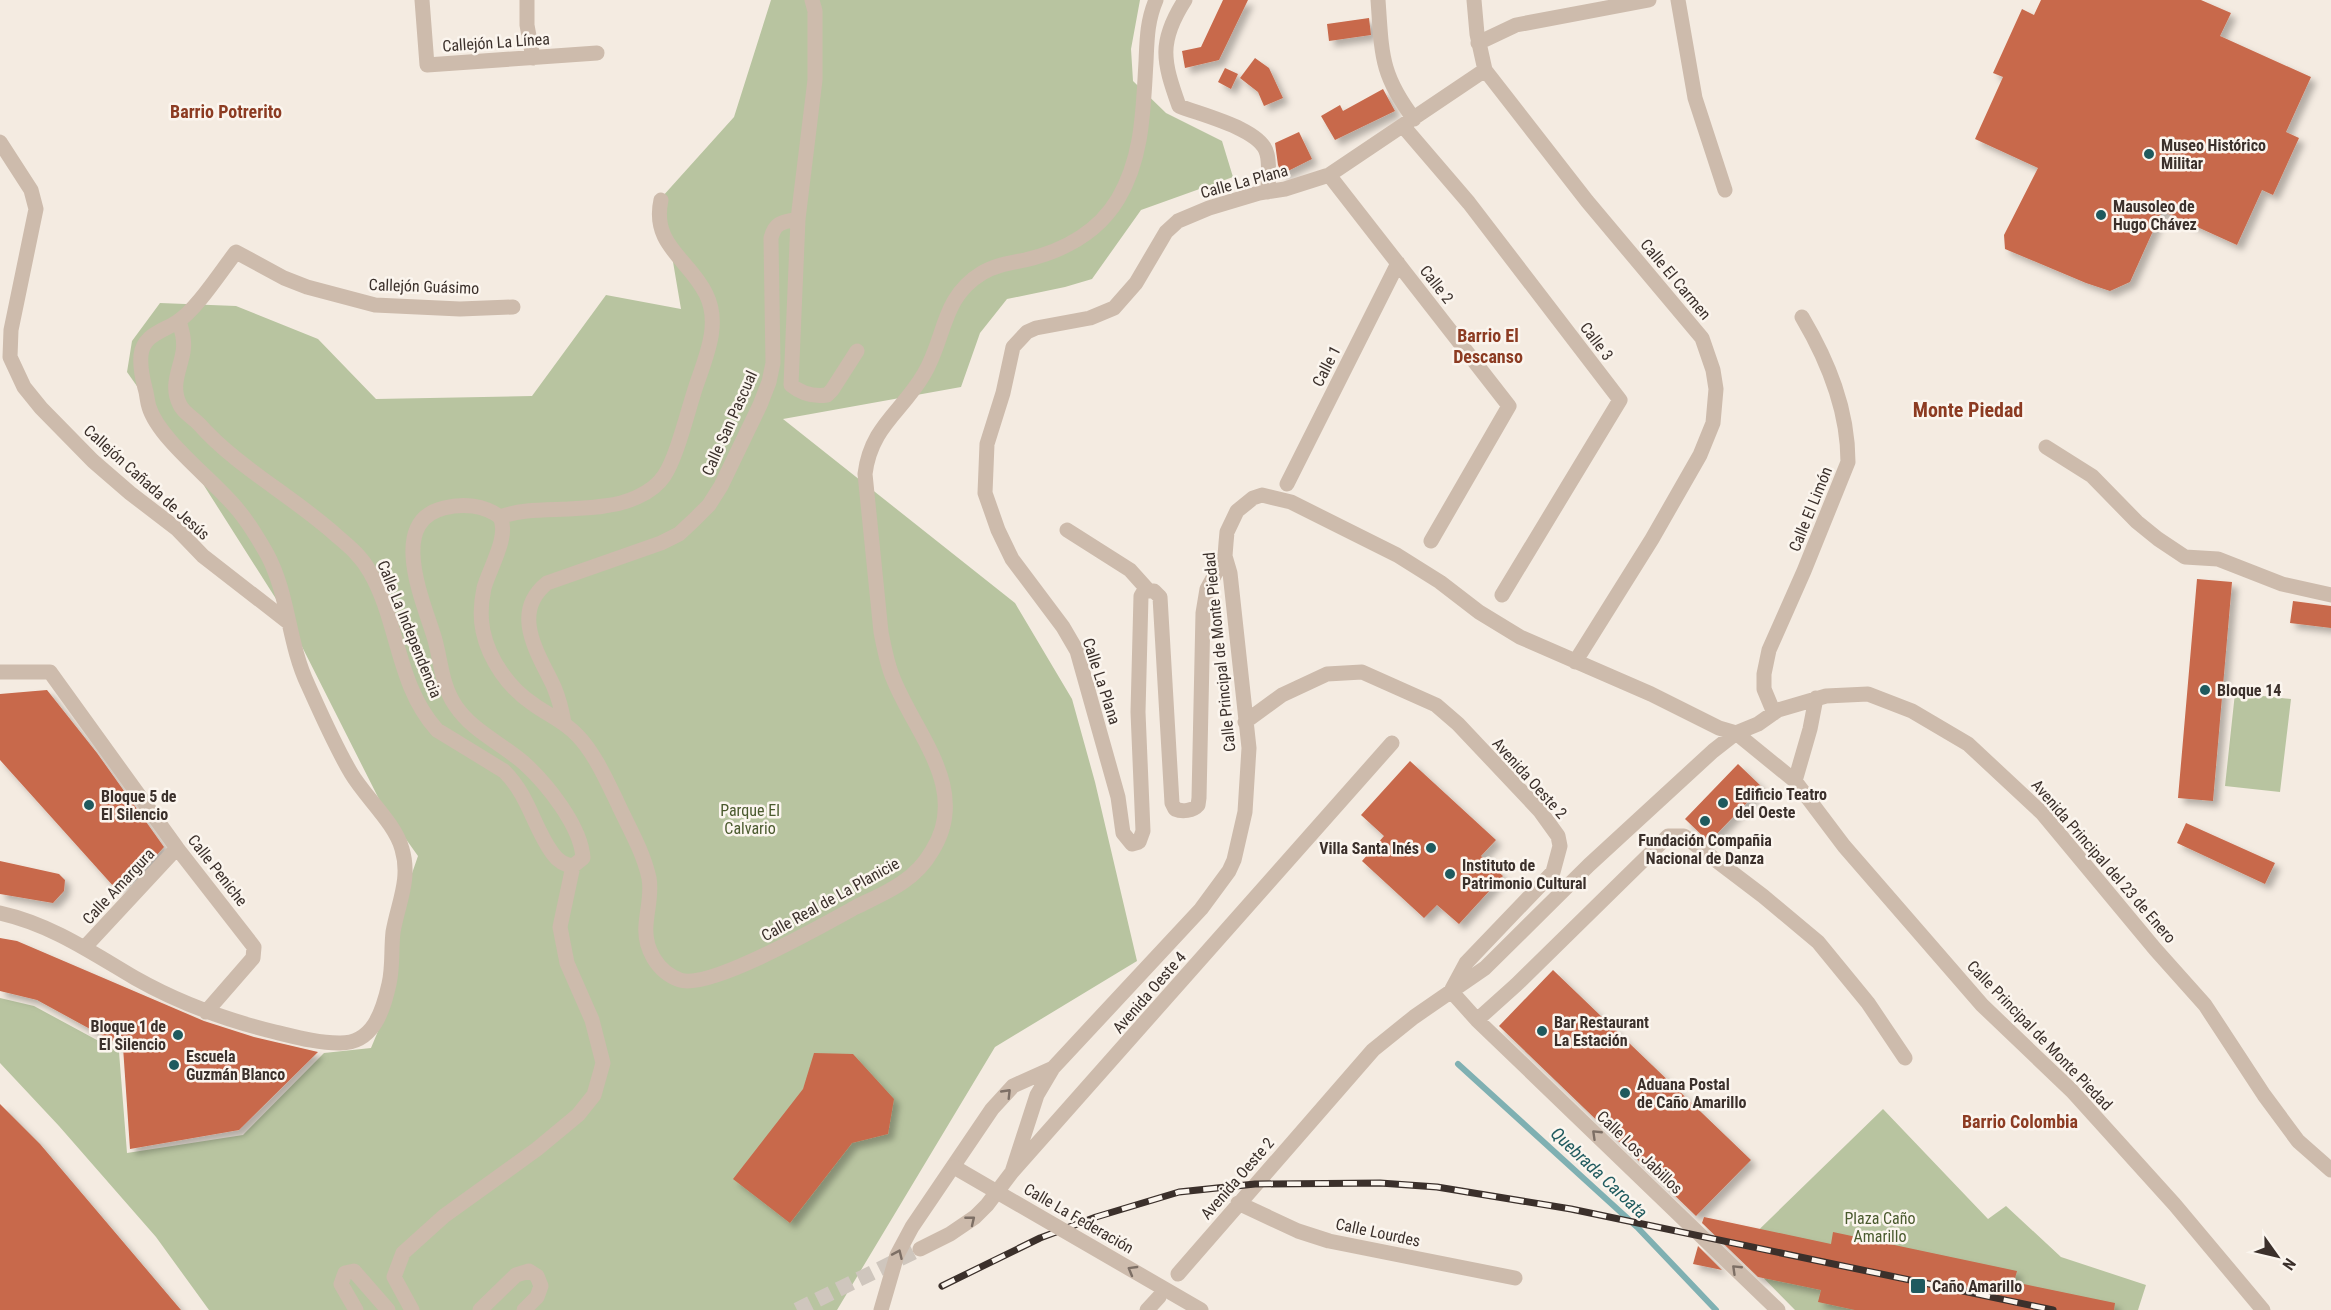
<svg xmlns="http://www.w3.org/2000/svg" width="2331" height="1310" viewBox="0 0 2331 1310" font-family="'Roboto Condensed',sans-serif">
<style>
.green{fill:#b8c4a0}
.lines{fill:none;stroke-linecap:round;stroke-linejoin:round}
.stream{stroke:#7fb0b2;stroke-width:6}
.building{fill:#c8694b;filter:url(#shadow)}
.minor-tunnel{stroke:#cfc6bd;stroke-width:15;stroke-dasharray:15 8;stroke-linecap:butt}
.minor{stroke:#cdbbac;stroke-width:15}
.rail-casing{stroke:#3b302b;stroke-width:7}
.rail{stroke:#fbf5ee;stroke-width:4.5;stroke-dasharray:14;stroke-linecap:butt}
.minor-bridge{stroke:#cdbbac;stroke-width:15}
.oneway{stroke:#7d6f65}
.poi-dot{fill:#1f5a5e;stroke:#fbf5ee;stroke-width:2}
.labels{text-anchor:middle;stroke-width:5;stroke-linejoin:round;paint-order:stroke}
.street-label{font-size:16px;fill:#3b302b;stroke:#fbf5ee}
.poi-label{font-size:16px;font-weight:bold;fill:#3b302b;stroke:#fbf5ee;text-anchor:start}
.park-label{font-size:16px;fill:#4a5a2e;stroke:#fbf5ee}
.neighbourhood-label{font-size:18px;font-weight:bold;fill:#8c3b22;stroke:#fbf5ee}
.water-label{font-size:18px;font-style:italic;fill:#1f5a5e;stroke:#fbf5ee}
.quarter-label{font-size:20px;font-weight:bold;fill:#8c3b22;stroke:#fbf5ee}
</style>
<defs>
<filter id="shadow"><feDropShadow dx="5.5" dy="5.5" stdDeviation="3" flood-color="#0004"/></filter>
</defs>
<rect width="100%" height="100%" fill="#f4ebe1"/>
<!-- green -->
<path class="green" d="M 771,0 L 1140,0 L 1131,49 L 1133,81 L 1166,113 L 1222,141 L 1233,177 L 1141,210 L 1092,279 L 1065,287 L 1007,299 L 980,333 L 961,387 L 783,419 L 1015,603 L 1072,699 L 1095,782 L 1137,961 L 995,1047 L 837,1310 L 209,1310 L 156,1237 L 59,1126 L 0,1063 L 0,998 L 34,1006 L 119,1052 L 127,1153 L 243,1135 L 324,1053 L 371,1048 L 391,1000 L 390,937 L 418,856 L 383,807 L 285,613 L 175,440 L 127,372 L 132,341 L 160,303 L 236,306 L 318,339 L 376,399 L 532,396 L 606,295 L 681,309 L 662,197 L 734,117 Z
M 2235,693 L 2291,699 L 2280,792 L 2225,786 Z
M 1883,1109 L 1988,1219 L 2006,1206 L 2061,1257 L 2146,1285 L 2138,1310 L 1795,1310 L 1737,1251 Z"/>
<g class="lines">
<!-- stream -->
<path class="stream" d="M 1458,1064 L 1637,1227 L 1716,1310"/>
</g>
<!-- building -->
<path class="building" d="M 1223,0 L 1248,0 L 1219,60 L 1185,68 L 1182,51 L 1201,47 Z
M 2041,0 L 2201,0 L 2231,13 L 2220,36 L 2311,77 L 2286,132 L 2299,138 L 2273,195 L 2262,190 L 2237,245 L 2162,211 L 2130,282 L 2110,291 L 2086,283 L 2005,249 L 2004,235 L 2038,168 L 1975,139 L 2003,77 L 1993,73 L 2022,9 L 2034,15 Z
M 1369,18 L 1371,35 L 1329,41 L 1327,24 Z
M 1255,58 L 1269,68 L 1283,98 L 1264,106 L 1258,92 L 1240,78 Z
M 1225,68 L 1238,74 L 1231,89 L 1218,82 Z
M 1383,89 L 1395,111 L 1335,140 L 1321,116 L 1340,105 L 1343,111 Z
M 1299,132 L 1312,159 L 1282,174 L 1278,165 L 1275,143 Z
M 2197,579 L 2232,582 L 2213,801 L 2178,798 Z
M 2293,601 L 2331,606 L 2331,628 L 2290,623 Z
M 47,690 L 97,753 L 164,847 L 144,869 L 115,888 L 0,760 L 0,694 Z
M 1410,761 L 1496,840 L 1481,856 L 1503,876 L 1459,924 L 1437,905 L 1424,918 L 1362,861 L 1384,836 L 1361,815 Z
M 1738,764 L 1762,787 L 1709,842 L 1685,819 Z
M 2186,823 L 2275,863 L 2265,884 L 2177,843 Z
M 0,861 L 59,874 L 65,880 L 64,891 L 53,903 L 0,894 Z
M 0,938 L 17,941 L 204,1021 L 254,1037 L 318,1052 L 239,1130 L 130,1149 L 123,1047 L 37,1000 L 0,991 Z
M 1553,970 L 1751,1160 L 1696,1216 L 1499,1026 Z
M 814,1053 L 853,1054 L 894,1099 L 888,1134 L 852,1143 L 790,1223 L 733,1179 L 803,1089 Z
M 0,1104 L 40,1144 L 181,1310 L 0,1310 Z
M 1704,1217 L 1831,1244 L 1833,1232 L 2017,1271 L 2014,1282 L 2115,1303 L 2114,1310 L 1855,1310 L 1818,1302 L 1821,1290 L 1758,1277 L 1702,1223 Z
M 1698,1246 L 1722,1270 L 1693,1264 Z"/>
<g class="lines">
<!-- minor-tunnel -->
<path class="minor-tunnel" d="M 797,1310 L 920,1249"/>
<!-- minor -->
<path class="minor" d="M 422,0 L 427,65 L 597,53
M 527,0 L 527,25 L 533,58
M 812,0 L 815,11 L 815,80 L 798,219 L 791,385 C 802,394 813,397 827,395 L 832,390 L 857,351
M 1185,0 C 1158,42 1163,61 1179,106 C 1201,115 1262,129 1267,154 C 1270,165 1268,180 1268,192
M 1378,0 C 1382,54 1380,74 1414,119
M 1474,0 L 1477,34 L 1485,70 L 1587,201 L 1702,338 L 1713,370 L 1716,389 L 1713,423 L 1700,455 L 1652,539 L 1575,662
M 1678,0 L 1695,98 L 1725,190
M 1478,43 L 1516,25 L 1649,0
M 1403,126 L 1469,203 L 1620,400 L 1502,595
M 0,142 L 31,190 L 36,209 L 11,330 L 10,357 L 24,387 L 41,408 L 93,461 L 130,493 L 177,529 L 203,556 L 288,622
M 1329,175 L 1509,406 L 1431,541
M 179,321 C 182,331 185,341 183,352 C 180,370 170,386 180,405 C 183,412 193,418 199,424 C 238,468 293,496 337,536 C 350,547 361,556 370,572 C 399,622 396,684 437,730 L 504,771 C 530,797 533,827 553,854 C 558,861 565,865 573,866 L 583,858 C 581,826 547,784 524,763 C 501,743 472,731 455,705 C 442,686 441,662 435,640 C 425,605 386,522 444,508 C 463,503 484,505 500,517
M 2046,447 L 2092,476 L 2137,522 L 2158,539 L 2185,557 L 2218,559 L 2282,584 L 2331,595
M 1287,484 L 1398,263
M 500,517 C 510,536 489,569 484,588 C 481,602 480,617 483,631 C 489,660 509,688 533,704 C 548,715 564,721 577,735 C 594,752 607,781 618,804 C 629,828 643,851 649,878 C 652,894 647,909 646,925 C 644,948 657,972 680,980 C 710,990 825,924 856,907 C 872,899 889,892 903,882 C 915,874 925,863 932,851 C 971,789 915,734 893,678 C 887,664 884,647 881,632 L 865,474 C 871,426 902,412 924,374 C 946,337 941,298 982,273 C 995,265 1010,263 1025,260 C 1063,251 1097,234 1118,199 C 1143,157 1143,110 1146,62 C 1147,40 1147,21 1156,0
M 500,517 C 521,509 545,510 568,509 C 580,508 592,508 604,506 C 625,504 652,494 664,476 C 677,457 688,410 696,386 C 706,356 721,324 706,294 C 689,259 651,245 661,200
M 1067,530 L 1130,570 L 1148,590
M 1225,556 L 1207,589 L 1203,613 L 1199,798 L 1198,805 C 1193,811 1182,812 1175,809 L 1172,803 L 1160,597 L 1154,591 L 1144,591 L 1141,596 L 1138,712 L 1143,831 L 1139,842 L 1132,844 L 1123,833 L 1118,797 L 1077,651 L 1063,627 L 1012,559 L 998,530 L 985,493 L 987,444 L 1003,393 L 1013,347 L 1027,332 L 1036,328 L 1090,318 L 1114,308 L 1136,283 L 1166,232 L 1178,221 L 1209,208 L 1259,193 L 1285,189 L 1329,175 L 1485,70
M 0,672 L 50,672 L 177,848 L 254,947 L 253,958 L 206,1012
M 1774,713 L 1764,689 L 1764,674 L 1769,650 L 1804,571 L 1848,462 C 1848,409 1828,361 1802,317
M 1245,722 L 1282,695 L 1327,674 L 1362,672 L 1436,705 L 1458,724 L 1540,811 L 1558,836 L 1560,846 L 1553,872 L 1466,963 L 1452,989
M 564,723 C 562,711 559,699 554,687 C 538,653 510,613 547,583 L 661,543 L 679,534 L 694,520 L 709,505 L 721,486 L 760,405 L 769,382 L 773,363 L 771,238 C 775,222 783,222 798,219
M 1795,781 L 1810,729 L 1816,698
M 0,913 C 50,924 91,952 135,978 C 179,1003 226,1020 275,1032 C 296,1037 317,1043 339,1043 C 373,1044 383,1011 389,984 C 393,967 391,950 393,932 C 398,903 411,879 402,849 C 395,823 365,797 351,773 C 335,746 321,714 308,685 C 288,643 289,595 267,554 C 259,540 249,523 238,510 C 215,481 159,440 149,407 C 147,401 147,394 145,388 C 142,377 140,366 141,355 C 143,335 163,331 177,322 C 197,309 221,271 236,252 L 284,278 L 307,287 L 375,305 L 460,309 L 513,307
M 85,947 L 177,848
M 1451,991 L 1477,1020 L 1778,1310
M 1477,1020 L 1516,985 L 1668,836 L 1684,836 L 1763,896 L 1818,942 L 1868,1003 L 1905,1058
M 1012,1172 L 1037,1095 L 1053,1068 L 1201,909 L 1229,871 L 1234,860 L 1245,812 L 1249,748 L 1230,573 L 1225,556 L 1226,543 L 1227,532 L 1237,511 L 1253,498 L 1262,495 L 1291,502 L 1397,555 L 1440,582 L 1479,612 L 1520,637 L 1651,694 L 1719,728 L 1736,733 L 1795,781 L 1844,846 L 1982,1005 L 2072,1091 L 2175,1205 L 2263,1310
M 1238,1203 L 1298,1231 L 1329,1241 L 1515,1278
M 920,1249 L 950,1234 L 975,1217 L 987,1205 L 1012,1172 L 1392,743
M 1178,1274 L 1373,1050 L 1414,1017 L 1485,968 L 1589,865 L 1713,751 L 1736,733 L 1758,724 L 1778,710 L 1826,696 L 1868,694 L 1912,711 L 1968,744 L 2042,813 L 2155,949 L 2205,1005 L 2264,1095 L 2298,1141 L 2331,1170
M 356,1310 L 341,1284 L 345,1273 L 354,1271 L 388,1310
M 412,1310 L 394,1277 L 403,1253 L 444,1216 L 537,1149 L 578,1115 L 594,1095 L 603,1063 L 592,1020 L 567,963 L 560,927 L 573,866
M 480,1310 L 516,1275 L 529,1271 L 537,1276 L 541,1286 L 537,1297 L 524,1310
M 881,1310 L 897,1255 L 912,1227 L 992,1109 L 1013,1086 L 1053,1068
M 1147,1310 L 1159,1297"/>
<defs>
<path id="rail" d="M 942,1286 L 1040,1238 L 1096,1217 L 1179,1192 L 1255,1184 L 1380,1183 L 1437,1187 L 1571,1209 L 2053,1310"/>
</defs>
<!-- rail casing -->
<use href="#rail" class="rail-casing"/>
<!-- rail -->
<use href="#rail" class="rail"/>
<!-- minor-bridge -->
<path class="minor-bridge" d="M 954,1167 L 1201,1310"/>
</g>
<!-- one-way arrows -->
<defs><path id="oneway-chevron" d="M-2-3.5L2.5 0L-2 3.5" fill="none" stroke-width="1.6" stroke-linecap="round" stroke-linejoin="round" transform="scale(1.5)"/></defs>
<g class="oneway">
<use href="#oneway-chevron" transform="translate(1007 1093) rotate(-46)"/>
<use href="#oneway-chevron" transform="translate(1596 1134) rotate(-136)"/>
<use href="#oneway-chevron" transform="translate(971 1220) rotate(-39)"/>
<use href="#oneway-chevron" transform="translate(898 1254) rotate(-66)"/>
<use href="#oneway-chevron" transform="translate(1736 1269) rotate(-136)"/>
<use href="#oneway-chevron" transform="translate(1132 1270) rotate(-150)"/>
</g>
<!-- markers -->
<g class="poi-dot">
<circle cx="2149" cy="154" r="6"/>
<circle cx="2101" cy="215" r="6"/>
<circle cx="2205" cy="690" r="6"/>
<circle cx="1723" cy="803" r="6"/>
<circle cx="89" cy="805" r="6"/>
<circle cx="1705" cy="821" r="6"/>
<circle cx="1431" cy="848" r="6"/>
<circle cx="1450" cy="874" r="6"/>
<circle cx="1542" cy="1031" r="6"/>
<circle cx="178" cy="1035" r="6"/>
<circle cx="174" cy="1065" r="6"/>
<circle cx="1625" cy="1093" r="6"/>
<rect x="1910" y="1278" width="16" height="16" rx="3"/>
</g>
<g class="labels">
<!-- street labels -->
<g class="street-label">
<text transform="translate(496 42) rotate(-4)" y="6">Callejón La Línea</text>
<text transform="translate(1244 181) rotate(-15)" y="6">Calle La Plana</text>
<text transform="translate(1676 279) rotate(50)" y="6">Calle El Carmen</text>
<text transform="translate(1437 284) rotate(52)" y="6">Calle 2</text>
<text transform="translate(424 286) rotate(2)" y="6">Callejón Guásimo</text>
<text transform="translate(1597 341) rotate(53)" y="6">Calle 3</text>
<text transform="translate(1326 366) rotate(-63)" y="6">Calle 1</text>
<text transform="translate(729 423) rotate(-66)" y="6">Calle San Pascual</text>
<text transform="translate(147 482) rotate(42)" y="6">Callejón Cañada de Jesús</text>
<text transform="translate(1810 509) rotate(-68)" y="6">Calle El Limón</text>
<text transform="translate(410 629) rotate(68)" y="6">Calle La Independencia</text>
<text transform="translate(1219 652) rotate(-96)" y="6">Calle Principal de Monte Piedad</text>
<text transform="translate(1102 681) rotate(72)" y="6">Calle La Plana</text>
<text transform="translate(1530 778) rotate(48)" y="6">Avenida Oeste 2</text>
<text transform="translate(2104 861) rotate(49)" y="6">Avenida Principal del 23 de Enero</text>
<text transform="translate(218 870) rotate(52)" y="6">Calle Peniche</text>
<text transform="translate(118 886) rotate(-47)" y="6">Calle Amargura</text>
<text transform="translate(830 899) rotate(-29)" y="6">Calle Real de La Planicie</text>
<text transform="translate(1149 992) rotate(-49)" y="6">Avenida Oeste 4</text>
<text transform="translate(2040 1035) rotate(46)" y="6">Calle Principal de Monte Piedad</text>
<text transform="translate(1640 1152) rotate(44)" y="6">Calle Los Jabillos</text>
<text transform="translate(1237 1178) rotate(-49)" y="6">Avenida Oeste 2</text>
<text transform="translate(1079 1218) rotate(30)" y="6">Calle La Federación</text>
<text transform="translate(1378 1232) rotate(12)" y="6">Calle Lourdes</text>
</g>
<!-- poi labels -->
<g class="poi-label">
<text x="2161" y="151">Museo Histórico<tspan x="2161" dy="18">Militar</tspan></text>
<text x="2113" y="212">Mausoleo de<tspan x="2113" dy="18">Hugo Chávez</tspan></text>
<text x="2217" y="696">Bloque 14</text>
<text x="1735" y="800">Edificio Teatro<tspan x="1735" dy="18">del Oeste</tspan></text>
<text x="101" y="802">Bloque 5 de<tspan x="101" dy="18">El Silencio</tspan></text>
<text x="1705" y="846" text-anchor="middle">Fundación Compañia<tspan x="1705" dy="18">Nacional de Danza</tspan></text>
<text x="1419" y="854" text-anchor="end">Villa Santa Inés</text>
<text x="1462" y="871">Instituto de<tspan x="1462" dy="18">Patrimonio Cultural</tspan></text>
<text x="1554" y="1028">Bar Restaurant<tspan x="1554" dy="18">La Estación</tspan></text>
<text x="166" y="1032" text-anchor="end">Bloque 1 de<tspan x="166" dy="18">El Silencio</tspan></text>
<text x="186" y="1062">Escuela<tspan x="186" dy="18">Guzmán Blanco</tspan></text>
<text x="1637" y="1090">Aduana Postal<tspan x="1637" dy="18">de Caño Amarillo</tspan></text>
<text x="1932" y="1292">Caño Amarillo</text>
</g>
<!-- park labels -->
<g class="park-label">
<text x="750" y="816">Parque El<tspan x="750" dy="18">Calvario</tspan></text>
<text x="1880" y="1224">Plaza Caño<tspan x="1880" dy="18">Amarillo</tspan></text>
</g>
<!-- neighbourhood labels -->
<g class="neighbourhood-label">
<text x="226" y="118">Barrio Potrerito</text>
<text x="1488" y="342">Barrio El<tspan x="1488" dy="21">Descanso</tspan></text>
<text x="2020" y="1128">Barrio Colombia</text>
</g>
<!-- water labels -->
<g class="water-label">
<text transform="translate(1599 1173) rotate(43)" y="6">Quebrada Caroata</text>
</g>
<!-- quarter labels -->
<g class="quarter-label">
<text x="1968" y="417">Monte Piedad</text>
</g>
</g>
<!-- north arrow -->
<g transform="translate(2277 1256) rotate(124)" stroke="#fbf5ee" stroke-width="4.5" paint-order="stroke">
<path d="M0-4.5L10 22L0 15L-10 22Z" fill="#3b302b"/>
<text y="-9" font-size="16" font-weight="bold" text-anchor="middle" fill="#3b302b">N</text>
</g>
</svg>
